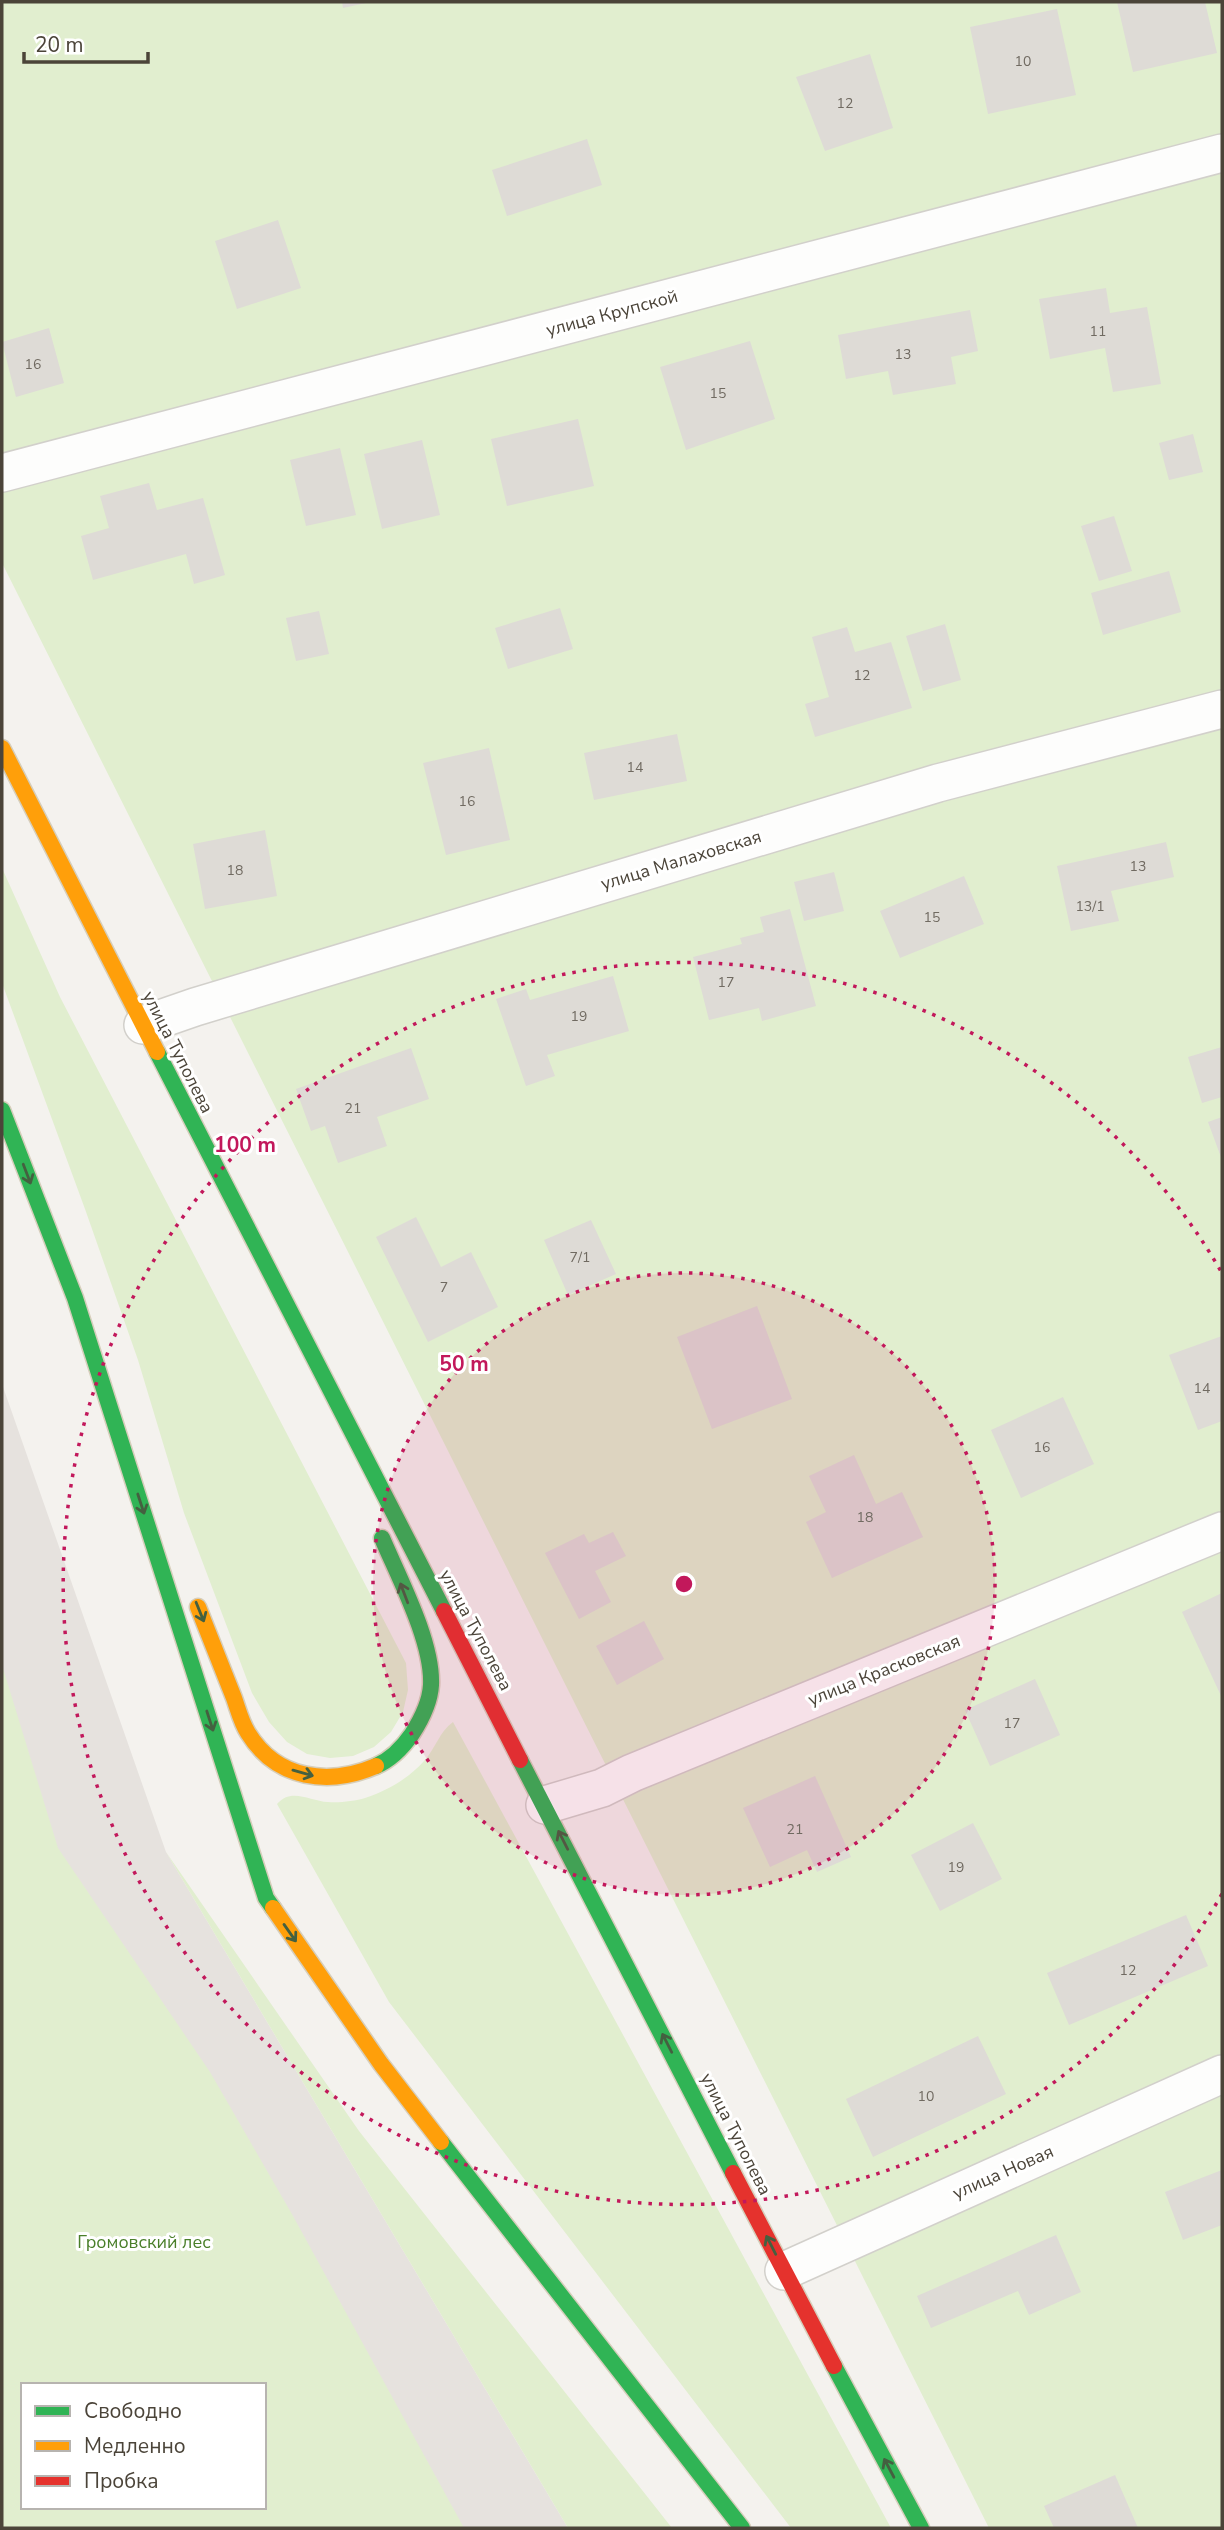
<svg xmlns="http://www.w3.org/2000/svg" width="1224" height="2530" viewBox="0 0 1224 2530" font-family="'Nunito Sans',sans-serif">
<style>
.industrial{fill:#e6e2de;fill-rule:evenodd}
.green{fill:#e1eecf;fill-rule:evenodd}
.building{fill:#dedbd6}
.lines{fill:none;stroke-linecap:round;stroke-linejoin:round}
.street-casing{stroke:#d2d0cb;stroke-width:40}
.fast-casing{stroke:#d6cebb;stroke-width:19}
.slow-casing{stroke:#d6cebb;stroke-width:19}
.jam-casing{stroke:#d6cebb;stroke-width:19}
.street{stroke:#fdfdfc;stroke-width:37}
.fast{stroke:#30b455;stroke-width:16}
.slow{stroke:#ff9f0a;stroke-width:16}
.jam{stroke:#e5322d;stroke-width:16}
.oneway{stroke:#446040}
.ring{fill:none;stroke:#c2185b;stroke-width:3.5;stroke-dasharray:3.5 7}
.labels{text-anchor:middle;stroke-width:6;stroke-linejoin:round;paint-order:stroke}
.number-label{font-size:14px;fill:#706a61}
.street-label{font-size:18px;fill:#4b4439;stroke:#fff}
.park-label{font-size:18px;fill:#4a7f2a;stroke:#fff}
.centre{fill:#c2185b;stroke:#fff;stroke-width:3.5}
.ring-label{font-size:21px;text-anchor:middle;font-weight:bold;fill:#c2185b;stroke:#fff;stroke-width:6;stroke-linejoin:round;paint-order:stroke}
</style>
<rect width="100%" height="100%" fill="#f4f2ee"/>
<!-- industrial -->
<path class="industrial" d="M 2,1384 L 166,1852 L 568,2528 L 2,2528 ZM 23,2385 L 264,2385 L 264,2507 L 23,2507 Z"/>
<!-- green -->
<path class="green" d="M 2,2 L 1222,2 L 1222,2528 L 989,2528 L 2,563 Z
M 2,868 L 60,997 L 406,1663 L 408,1690 L 403,1712 L 391,1732 L 374,1747 L 353,1756 L 330,1758 L 307,1754 L 287,1742 L 269,1722 L 252,1693 L 184,1513 L 138,1360 L 85,1209 L 2,983 Z
M 2,1665 L 58,1848 L 210,2072 L 293,2216 L 464,2528 L 2,2528 ZM 23,2385 L 264,2385 L 264,2507 L 23,2507 Z
M 453,1722 L 891,2528 L 791,2528 L 389,2002 L 277,1804 C 291,1787 310,1801 328,1802 C 339,1803 355,1801 365,1798 C 387,1791 409,1778 424,1761 C 436,1748 439,1732 453,1722 Z
M 166,1852 L 359,2131 L 672,2528 L 568,2528 Z"/>
<!-- building -->
<path class="building" d="M 342,2 L 366,2 L 366,3 L 343,8 Z
M 1117,2 L 1205,2 L 1217,53 L 1133,72 Z
M 1057,9 L 1076,95 L 988,114 L 970,27 Z
M 870,54 L 893,128 L 825,151 L 796,77 Z
M 587,139 L 602,185 L 507,216 L 492,170 Z
M 278,220 L 301,288 L 237,309 L 215,241 Z
M 1106,288 L 1110,313 L 1147,307 L 1161,384 L 1113,392 L 1105,348 L 1050,359 L 1039,299 Z
M 970,310 L 978,351 L 951,357 L 956,384 L 893,395 L 888,371 L 846,379 L 838,335 Z
M 49,328 L 64,383 L 16,397 L 2,342 Z
M 750,341 L 775,419 L 686,450 L 660,367 Z
M 578,419 L 594,486 L 507,506 L 491,439 Z
M 1193,434 L 1203,472 L 1169,480 L 1159,443 Z
M 422,440 L 440,515 L 382,529 L 364,454 Z
M 340,448 L 356,515 L 306,526 L 290,460 Z
M 149,483 L 157,510 L 203,498 L 225,575 L 194,584 L 186,554 L 93,580 L 81,536 L 109,528 L 100,496 Z
M 1114,516 L 1132,571 L 1099,581 L 1081,526 Z
M 1169,571 L 1181,612 L 1103,635 L 1091,593 Z
M 560,608 L 573,649 L 508,669 L 495,628 Z
M 319,611 L 329,654 L 296,661 L 286,618 Z
M 945,624 L 961,680 L 923,691 L 906,636 Z
M 847,627 L 855,652 L 891,642 L 912,708 L 815,737 L 805,704 L 829,697 L 812,637 Z
M 677,734 L 687,781 L 594,800 L 584,753 Z
M 489,748 L 510,840 L 446,855 L 423,763 Z
M 265,830 L 277,896 L 205,909 L 193,844 Z
M 1166,842 L 1174,877 L 1111,891 L 1119,921 L 1071,931 L 1057,866 Z
M 834,872 L 844,911 L 804,921 L 794,882 Z
M 964,876 L 984,924 L 900,958 L 880,911 Z
M 790,909 L 816,1006 L 762,1021 L 759,1008 L 709,1020 L 693,957 L 742,944 L 740,938 L 764,932 L 760,917 Z
M 613,976 L 629,1031 L 547,1055 L 555,1076 L 526,1086 L 496,999 L 526,989 L 530,1000 Z
M 1222,1047 L 1222,1097 L 1202,1103 L 1188,1057 Z
M 411,1048 L 429,1099 L 377,1117 L 387,1146 L 338,1163 L 325,1126 L 311,1131 L 296,1089 Z
M 1222,1117 L 1222,1160 L 1208,1122 Z
M 416,1217 L 441,1267 L 471,1252 L 498,1307 L 428,1342 L 376,1237 Z
M 591,1220 L 616,1274 L 568,1295 L 544,1240 Z
M 757,1306 L 792,1399 L 712,1429 L 677,1337 Z
M 1222,1336 L 1222,1421 L 1198,1430 L 1169,1355 Z
M 1063,1397 L 1094,1464 L 1021,1498 L 991,1430 Z
M 854,1455 L 876,1504 L 902,1492 L 923,1537 L 832,1578 L 806,1522 L 826,1512 L 809,1476 Z
M 613,1532 L 626,1556 L 595,1571 L 611,1602 L 579,1619 L 545,1553 L 584,1534 L 589,1543 Z
M 1222,1593 L 1222,1698 L 1182,1612 Z
M 644,1621 L 664,1659 L 617,1685 L 596,1646 Z
M 1035,1679 L 1060,1735 L 990,1766 L 965,1710 Z
M 815,1776 L 851,1857 L 817,1872 L 807,1850 L 770,1867 L 743,1808 Z
M 973,1823 L 1002,1879 L 940,1911 L 911,1855 Z
M 1186,1915 L 1208,1966 L 1069,2025 L 1047,1973 Z
M 978,2036 L 1006,2094 L 873,2157 L 846,2099 Z
M 1222,2170 L 1222,2225 L 1183,2240 L 1165,2192 Z
M 1056,2235 L 1081,2292 L 1029,2315 L 1018,2291 L 931,2328 L 917,2296 Z
M 1115,2475 L 1138,2528 L 1054,2528 L 1044,2506 Z"/>
<g class="lines">
<defs>
<path id="street" d="M 2,473 L 1222,153
M 143,1025 L 195,1007 L 938,783 L 1222,709
M 545,1805 L 602,1788 L 632,1773 L 1222,1531
M 784,2271 L 1222,2074"/>
<path id="fast" d="M 157,1052 L 444,1611
M 2,1110 L 75,1298 L 266,1898 L 273,1908
M 520,1760 L 733,2173
M 376,1766 C 390,1760 403,1747 412,1734 C 421,1720 430,1703 431,1685 C 433,1642 399,1578 382,1538
M 441,2142 L 742,2528
M 834,2366 L 921,2528"/>
<path id="slow" d="M 2,748 L 157,1052
M 198,1607 C 210,1637 222,1667 234,1698 C 238,1709 241,1722 248,1733 C 277,1780 329,1786 376,1766
M 273,1908 L 381,2064 L 441,2142"/>
<path id="jam" d="M 444,1611 L 520,1760
M 733,2173 L 834,2366"/>
</defs>
<!-- street casing -->
<use href="#street" class="street-casing"/>
<!-- fast casing -->
<use href="#fast" class="fast-casing"/>
<!-- slow casing -->
<use href="#slow" class="slow-casing"/>
<!-- jam casing -->
<use href="#jam" class="jam-casing"/>
<!-- street -->
<use href="#street" class="street"/>
<!-- fast -->
<use href="#fast" class="fast"/>
<!-- slow -->
<use href="#slow" class="slow"/>
<!-- jam -->
<use href="#jam" class="jam"/>
</g>
<!-- one-way arrows -->
<defs><path id="oneway-shaft" d="M-6 0H5M1.5-3L5.5 0L1.5 3" fill="none" stroke-width="1.6" stroke-linecap="round" stroke-linejoin="round" transform="scale(1.75)"/></defs>
<g class="oneway">
<use href="#oneway-shaft" transform="translate(27 1174) rotate(69)"/>
<use href="#oneway-shaft" transform="translate(141 1504) rotate(72)"/>
<use href="#oneway-shaft" transform="translate(404 1593) rotate(-111)"/>
<use href="#oneway-shaft" transform="translate(200 1612) rotate(68)"/>
<use href="#oneway-shaft" transform="translate(210 1721) rotate(72)"/>
<use href="#oneway-shaft" transform="translate(303 1773) rotate(16)"/>
<use href="#oneway-shaft" transform="translate(563 1840) rotate(-117)"/>
<use href="#oneway-shaft" transform="translate(290 1933) rotate(55)"/>
<use href="#oneway-shaft" transform="translate(667 2043) rotate(-117)"/>
<use href="#oneway-shaft" transform="translate(771 2245) rotate(-117)"/>
<use href="#oneway-shaft" transform="translate(889 2468) rotate(-118)"/>
</g>
<!-- distance rings -->
<circle cx="684" cy="1584" r="311" fill="#c2185b" fill-opacity=".12"/>
<g class="ring">
<circle cx="684" cy="1584" r="311"/>
<path d="M1222 1894A621 621 0 1 1 1222 1273"/>
</g>
<g class="labels">
<!-- number labels -->
<g class="number-label">
<text x="1023" y="66">10</text>
<text x="845" y="108">12</text>
<text x="1098" y="336">11</text>
<text x="903" y="359">13</text>
<text x="33" y="369">16</text>
<text x="718" y="398">15</text>
<text x="862" y="680">12</text>
<text x="635" y="772">14</text>
<text x="467" y="806">16</text>
<text x="1138" y="871">13</text>
<text x="235" y="875">18</text>
<text x="1090" y="911">13/1</text>
<text x="932" y="922">15</text>
<text x="726" y="987">17</text>
<text x="579" y="1021">19</text>
<text x="353" y="1113">21</text>
<text x="580" y="1262">7/1</text>
<text x="444" y="1292">7</text>
<text x="1202" y="1393">14</text>
<text x="1042" y="1452">16</text>
<text x="865" y="1522">18</text>
<text x="1012" y="1728">17</text>
<text x="795" y="1834">21</text>
<text x="956" y="1872">19</text>
<text x="1128" y="1975">12</text>
<text x="926" y="2101">10</text>
</g>
<!-- street labels -->
<g class="street-label">
<text transform="translate(612 313) rotate(-15)" y="6">улица Крупской</text>
<text transform="translate(681 860) rotate(-17)" y="6">улица Малаховская</text>
<text transform="translate(178 1052) rotate(63)" y="6">улица Туполева</text>
<text transform="translate(476 1630) rotate(62)" y="6">улица Туполева</text>
<text transform="translate(884 1670) rotate(-22)" y="6">улица Красковская</text>
<text transform="translate(736 2134) rotate(63)" y="6">улица Туполева</text>
<text transform="translate(1003 2172) rotate(-24)" y="6">улица Новая</text>
</g>
<!-- park labels -->
<g class="park-label">
<text x="144" y="2248">Громовский лес</text>
</g>
</g>
<circle cx="684" cy="1584" r="10" class="centre"/>
<g class="ring-label">
<text x="245" y="1152">100 m</text>
<text x="464" y="1371">50 m</text>
</g>
<!-- border -->
<rect width="1224" height="2530" fill="none" stroke="#4b4439" stroke-width="7"/>
<!-- legend -->
<rect x="21" y="2383" width="245" height="126" fill="#ffffff" stroke="#b7b4b0" stroke-width="2"/>
<rect x="35" y="2406" width="35" height="10" fill="#30b455" stroke="#b7b4b0" stroke-width="2"/>
<text x="84" y="2418" font-size="21" fill="#4b4439">Свободно</text>
<rect x="35" y="2441" width="35" height="10" fill="#ff9f0a" stroke="#b7b4b0" stroke-width="2"/>
<text x="84" y="2453" font-size="21" fill="#4b4439">Медленно</text>
<rect x="35" y="2476" width="35" height="10" fill="#e5322d" stroke="#b7b4b0" stroke-width="2"/>
<text x="84" y="2488" font-size="21" fill="#4b4439">Пробка</text>
<!-- scale -->
<path d="M24 52v10h124v-10" fill="none" stroke="#4b4439" stroke-width="3.5"/>
<text x="35" y="52" font-size="21" fill="#4b4439" stroke="#ffffff" stroke-width="5" paint-order="stroke">20 m</text>
</svg>
